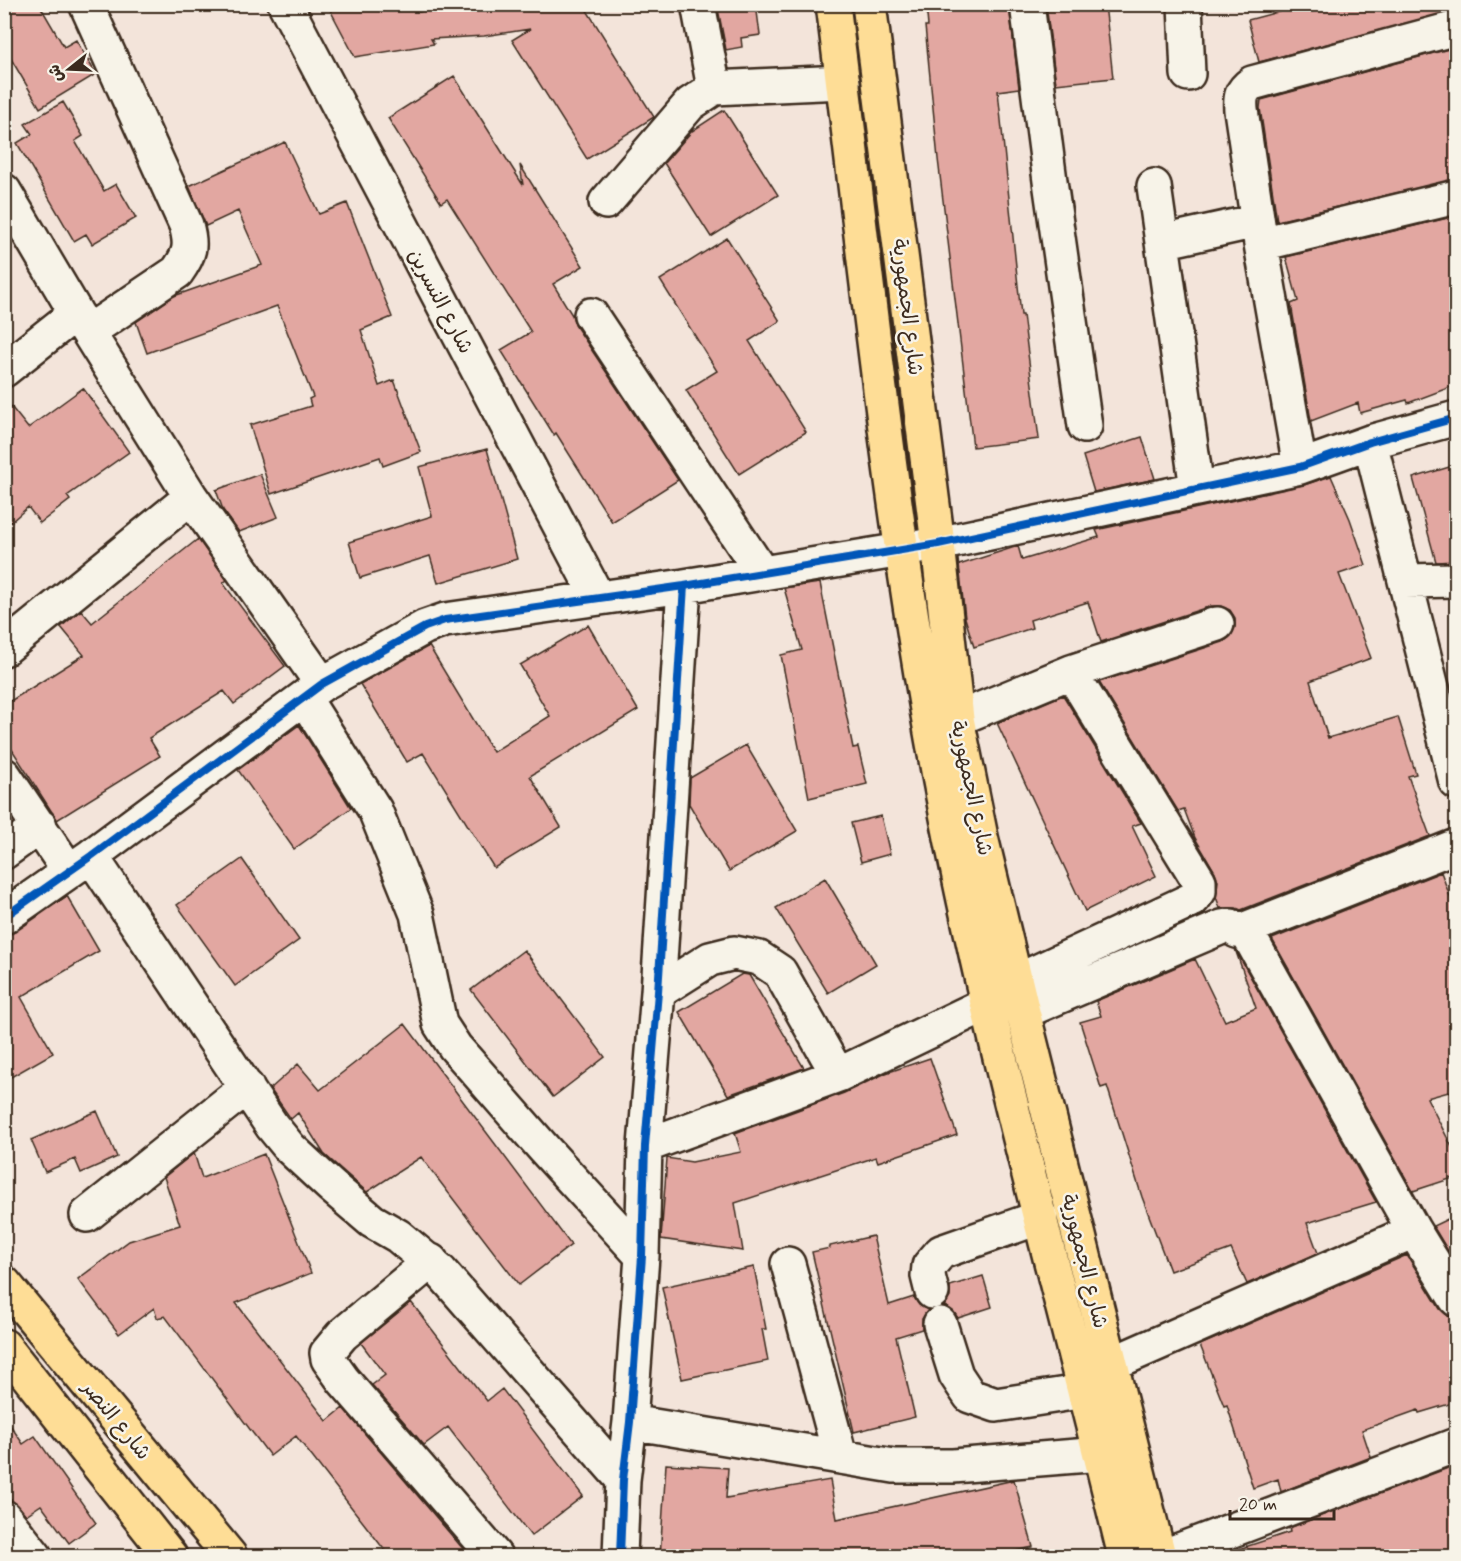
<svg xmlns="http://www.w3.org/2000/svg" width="1461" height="1561" viewBox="0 0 1461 1561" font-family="Mynerve,'Playpen Sans Arabic',sans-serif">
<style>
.building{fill:#e2a7a1;stroke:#3b2a1e;stroke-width:1.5}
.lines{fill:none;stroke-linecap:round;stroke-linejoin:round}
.minor-casing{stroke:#3b2a1e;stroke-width:38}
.major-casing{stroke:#3b2a1e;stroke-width:38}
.highway-casing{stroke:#3b2a1e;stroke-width:38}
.minor{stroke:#f7f3e8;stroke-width:33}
.major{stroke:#fedd96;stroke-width:33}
.highway{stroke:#fedd96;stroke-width:33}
.cycleway-casing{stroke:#f7f3e8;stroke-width:11}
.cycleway{stroke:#0057b8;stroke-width:8}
.labels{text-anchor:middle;stroke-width:5;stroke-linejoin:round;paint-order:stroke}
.street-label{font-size:21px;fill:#3b2a1e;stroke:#f7f3e8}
</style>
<rect width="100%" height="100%" fill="#f3e4da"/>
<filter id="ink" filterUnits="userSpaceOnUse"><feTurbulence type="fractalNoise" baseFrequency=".0167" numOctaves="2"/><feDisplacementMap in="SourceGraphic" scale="12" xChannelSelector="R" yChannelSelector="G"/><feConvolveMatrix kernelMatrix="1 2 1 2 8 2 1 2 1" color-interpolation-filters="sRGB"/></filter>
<g filter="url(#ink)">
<!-- building -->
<path class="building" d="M 4,4 L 39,4 L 64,47 L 76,40 L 96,74 L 40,108 L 4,47 Z
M 327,4 L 419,4 L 419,12 L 451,4 L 583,4 L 654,117 L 587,159 L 512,40 L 530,29 L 484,36 L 431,39 L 434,44 L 355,57 Z
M 717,4 L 756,4 L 760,35 L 741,38 L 742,47 L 726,50 Z
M 926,4 L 1009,4 L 1019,88 L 998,91 L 1021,315 L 1023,315 L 1039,439 L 973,447 L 938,159 L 925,26 L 928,26 Z
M 1046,4 L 1105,4 L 1113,78 L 1056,84 Z
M 1308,4 L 1456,4 L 1456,10 L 1259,62 L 1248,20 Z
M 1456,47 L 1456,179 L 1277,221 L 1260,108 L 1261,100 Z
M 454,76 L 523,185 L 520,165 L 583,266 L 553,284 L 572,315 L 575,325 L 678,480 L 612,522 L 556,433 L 554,435 L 501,350 L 531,332 L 447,199 L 441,203 L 388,118 Z
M 63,102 L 83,136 L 75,141 L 104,191 L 116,184 L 136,218 L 92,244 L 86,234 L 74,241 L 17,143 L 32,134 L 25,124 Z
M 724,110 L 778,195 L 711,237 L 664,163 L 692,131 Z
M 285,142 L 319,214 L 347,203 L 392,317 L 361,330 L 379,386 L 394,380 L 421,452 L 383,466 L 380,457 L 271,494 L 250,425 L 311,406 L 309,399 L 313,397 L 277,306 L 147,353 L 136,322 L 174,296 L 262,265 L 238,211 L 206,226 L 189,186 Z
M 1456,216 L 1456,385 L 1408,403 L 1407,400 L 1360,413 L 1358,403 L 1311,421 L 1291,304 L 1298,301 L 1286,257 Z
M 727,238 L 780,321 L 749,341 L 806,432 L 739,474 L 686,390 L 717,371 L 660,280 Z
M 83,388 L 129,452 L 67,496 L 70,500 L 40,523 L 28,507 L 4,528 L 4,398 L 28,428 Z
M 1142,437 L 1155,479 L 1094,492 L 1083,456 Z
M 487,449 L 517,559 L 438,583 L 430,556 L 360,578 L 349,542 L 432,516 L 419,467 Z
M 1456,465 L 1456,561 L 1436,562 L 1413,478 Z
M 260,474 L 278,517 L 239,532 L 223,510 L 216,490 Z
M 1331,476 L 1350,519 L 1366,565 L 1339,574 L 1371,658 L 1310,681 L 1328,738 L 1398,717 L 1416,774 L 1408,776 L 1430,836 L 1241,910 L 1236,908 L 1220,908 L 1216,897 L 1218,881 L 1215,872 L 1195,838 L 1184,809 L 1178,811 L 1099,682 L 1223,642 L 1231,636 L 1235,627 L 1235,618 L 1230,610 L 1221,606 L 1211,606 L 1101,642 L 1088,602 L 1030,620 L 1032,628 L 974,647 L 965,618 L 959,565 L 1018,546 L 1022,560 L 1099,537 L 1096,530 L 1304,485 Z
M 198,539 L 227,580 L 223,583 L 285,666 L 234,704 L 224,691 L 149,738 L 160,756 L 57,820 L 4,737 L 4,705 L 84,655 L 61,627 L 81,610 L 92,623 Z
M 820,583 L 853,748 L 858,747 L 867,784 L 809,798 L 781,655 L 802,650 L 784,588 Z
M 588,625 L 638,710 L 530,776 L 561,827 L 494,868 L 423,753 L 407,762 L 360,684 L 429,646 L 493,752 L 550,716 L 520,665 Z
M 1063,695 L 1141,823 L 1132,826 L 1156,876 L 1085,911 L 997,723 Z
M 299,725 L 351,808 L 294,849 L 238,770 Z
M 746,745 L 797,831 L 729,871 L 689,804 L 690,778 Z
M 881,816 L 890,854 L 861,862 L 851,823 Z
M 242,859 L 299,940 L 235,986 L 177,905 Z
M 1441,872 L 1456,913 L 1456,1090 L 1427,1098 L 1456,1155 L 1456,1177 L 1413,1191 L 1272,939 Z
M 825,878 L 876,964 L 828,993 L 776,908 Z
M 67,896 L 99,951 L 21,997 L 53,1053 L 4,1081 L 4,936 L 15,932 Z
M 1235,949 L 1376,1202 L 1307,1223 L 1318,1253 L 1247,1284 L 1231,1249 L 1170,1271 L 1142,1197 L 1107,1086 L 1101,1088 L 1080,1022 L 1101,1016 L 1096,1001 L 1195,959 L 1225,1021 L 1256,1008 Z
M 524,950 L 605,1057 L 553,1097 L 471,990 Z
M 742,974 L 749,975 L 804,1068 L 728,1095 L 679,1012 Z
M 405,1024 L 571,1245 L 519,1285 L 421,1157 L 367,1192 L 324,1154 L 298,1113 L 291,1119 L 270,1089 L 298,1064 L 320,1090 Z
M 930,1058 L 957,1135 L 878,1162 L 876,1157 L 735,1203 L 743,1251 L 661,1239 L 667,1158 L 692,1162 L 741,1152 L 735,1133 L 844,1093 L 886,1073 Z
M 97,1111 L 117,1157 L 81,1173 L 75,1159 L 45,1172 L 31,1140 Z
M 194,1153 L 202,1178 L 264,1154 L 311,1273 L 236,1303 L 327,1421 L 343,1408 L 470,1557 L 390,1557 L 296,1436 L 270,1456 L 165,1316 L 157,1318 L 154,1308 L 119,1334 L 78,1279 L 129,1241 L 180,1225 L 164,1177 Z
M 1456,1215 L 1456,1246 L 1448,1251 L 1433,1226 Z
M 873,1236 L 889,1305 L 914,1297 L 919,1305 L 928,1310 L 922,1319 L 922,1329 L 896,1337 L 915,1417 L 854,1432 L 812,1252 L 830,1248 L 830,1246 Z
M 1407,1255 L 1440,1309 L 1448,1316 L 1456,1318 L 1456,1345 L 1449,1347 L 1456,1372 L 1456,1402 L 1419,1413 L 1418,1410 L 1362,1430 L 1371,1457 L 1281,1492 L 1278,1479 L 1253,1488 L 1227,1405 L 1224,1406 L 1200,1345 Z
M 754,1267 L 766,1329 L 762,1329 L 768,1361 L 682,1379 L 662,1287 Z
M 983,1276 L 992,1307 L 958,1318 L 953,1311 L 944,1306 L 950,1297 L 950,1286 Z
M 411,1302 L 487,1401 L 502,1389 L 583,1496 L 531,1536 L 448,1427 L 424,1445 L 372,1385 L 385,1375 L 361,1343 Z
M 4,1416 L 23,1444 L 35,1436 L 96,1523 L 69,1543 L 41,1505 L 26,1515 L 18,1505 L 11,1500 L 4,1499 Z
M 666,1464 L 728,1468 L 726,1498 L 830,1480 L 837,1519 L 1014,1480 L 1033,1547 L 989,1557 L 660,1557 Z
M 1456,1465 L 1456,1557 L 1234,1557 L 1233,1551 L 1290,1532 L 1289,1528 Z"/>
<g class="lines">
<defs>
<path id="minor" d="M 86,4 L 186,225 C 192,246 190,254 177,272 L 88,332
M 285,4 L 598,598
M 698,4 L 714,88
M 1027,4 L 1050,181 L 1085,426
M 1185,4 L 1188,74
M 1154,186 L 1197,489
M 4,191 L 76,313 L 191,497 L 322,684
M 606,202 L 690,104 L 714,88 L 843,82
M 1162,242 L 1257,221
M 1261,244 L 1456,197
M 591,315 L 762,573
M 4,370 L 76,313
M 1370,442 L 1456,782
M 1300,467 L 1261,244 L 1241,110 C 1240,97 1241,91 1252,83 L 1456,28
M 1405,581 L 1456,580
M 4,649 L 191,497
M 304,698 L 375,810 L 417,914 L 440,1024 L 455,1047 L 546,1151 L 642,1256
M 957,719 L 1071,672 L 1217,624
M 4,775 L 69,871
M 4,852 L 40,826
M 91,856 L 272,1126 L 290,1148 L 331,1186 L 372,1221 L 398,1236 L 441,1272 L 623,1480
M 4,917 L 91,856 L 322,684 L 425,627 L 445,620 L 684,586 L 938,544 L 1300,467 L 1370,442 L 1456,418
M 1245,929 L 1456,846
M 1017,981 L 1193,899 L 1199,891 L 1199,881 L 1071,672
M 658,992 L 710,959 L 734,953 L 759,958 L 780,972 L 838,1075
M 1023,1012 L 1222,927 L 1231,926 L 1237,931 L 1245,929 L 1414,1231 L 1456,1299
M 645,1146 L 838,1075 L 986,1004
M 87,1215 L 247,1087
M 431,1261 L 342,1335 L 327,1353 L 328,1359 L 343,1380 L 495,1556
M 788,1264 L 840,1456
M 932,1292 L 928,1276 L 929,1266 L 941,1252 L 1041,1217
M 940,1324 L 956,1375 L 970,1396 L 996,1405 L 1085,1391
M 1111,1364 L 1414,1231
M 630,1422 L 894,1466 L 953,1466 L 1101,1454
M 4,1517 L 35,1556
M 620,1556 L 623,1480 L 630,1422 L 642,1256 L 645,1146 L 658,992 L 684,586
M 1164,1556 L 1456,1445"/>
<path id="major" d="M 833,4 C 866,267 892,531 942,792 C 991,1049 1064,1302 1125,1556
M 869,4 L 938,544 L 957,719 L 981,837 L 1023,1012 L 1159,1556"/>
<path id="highway" d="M 4,1283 L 230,1556
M 4,1346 L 170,1556"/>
</defs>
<!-- minor casing -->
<use href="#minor" class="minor-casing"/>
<!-- major casing -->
<use href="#major" class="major-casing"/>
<!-- highway casing -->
<use href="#highway" class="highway-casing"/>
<!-- minor -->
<use href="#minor" class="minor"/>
<!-- major -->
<use href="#major" class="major"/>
<!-- highway -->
<use href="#highway" class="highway"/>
<defs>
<path id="cycleway" d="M 4,917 L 91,856 L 322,684 L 425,627 L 445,620 L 684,586 L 938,544 L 1300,467 L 1370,442 L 1456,418
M 620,1556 L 623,1480 L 630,1422 L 642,1256 L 645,1146 L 658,992 L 684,586"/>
</defs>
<!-- cycleway casing -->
<use href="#cycleway" class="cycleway-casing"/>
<!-- cycleway -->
<use href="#cycleway" class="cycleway"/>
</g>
</g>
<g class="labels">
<!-- street labels -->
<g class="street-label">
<text transform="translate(441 301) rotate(62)" y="7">شارع النسرين</text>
<text transform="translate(908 307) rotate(83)" y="7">شارع الجمهورية</text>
<text transform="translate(972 788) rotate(78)" y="7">شارع الجمهورية</text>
<text transform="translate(1085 1261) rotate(76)" y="7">شارع الجمهورية</text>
<text transform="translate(117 1420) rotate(51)" y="7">شارع النصر</text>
</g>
</g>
<!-- margin -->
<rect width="1461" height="1561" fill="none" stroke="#f7f3e8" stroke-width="24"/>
<rect x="12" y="12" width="1437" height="1537" fill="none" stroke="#3b2a1e" stroke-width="2" filter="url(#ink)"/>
<!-- north arrow -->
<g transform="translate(69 69) rotate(252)" stroke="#f7f3e8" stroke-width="4.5" paint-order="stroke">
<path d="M0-4.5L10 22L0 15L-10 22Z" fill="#3b2a1e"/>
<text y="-9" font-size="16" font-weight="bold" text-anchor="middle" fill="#3b2a1e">ش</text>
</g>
<!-- scale -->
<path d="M1230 1510v9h104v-9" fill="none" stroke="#3b2a1e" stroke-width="3"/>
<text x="1239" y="1510" font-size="18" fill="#3b2a1e" stroke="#f7f3e8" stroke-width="4.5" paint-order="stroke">20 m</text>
</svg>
